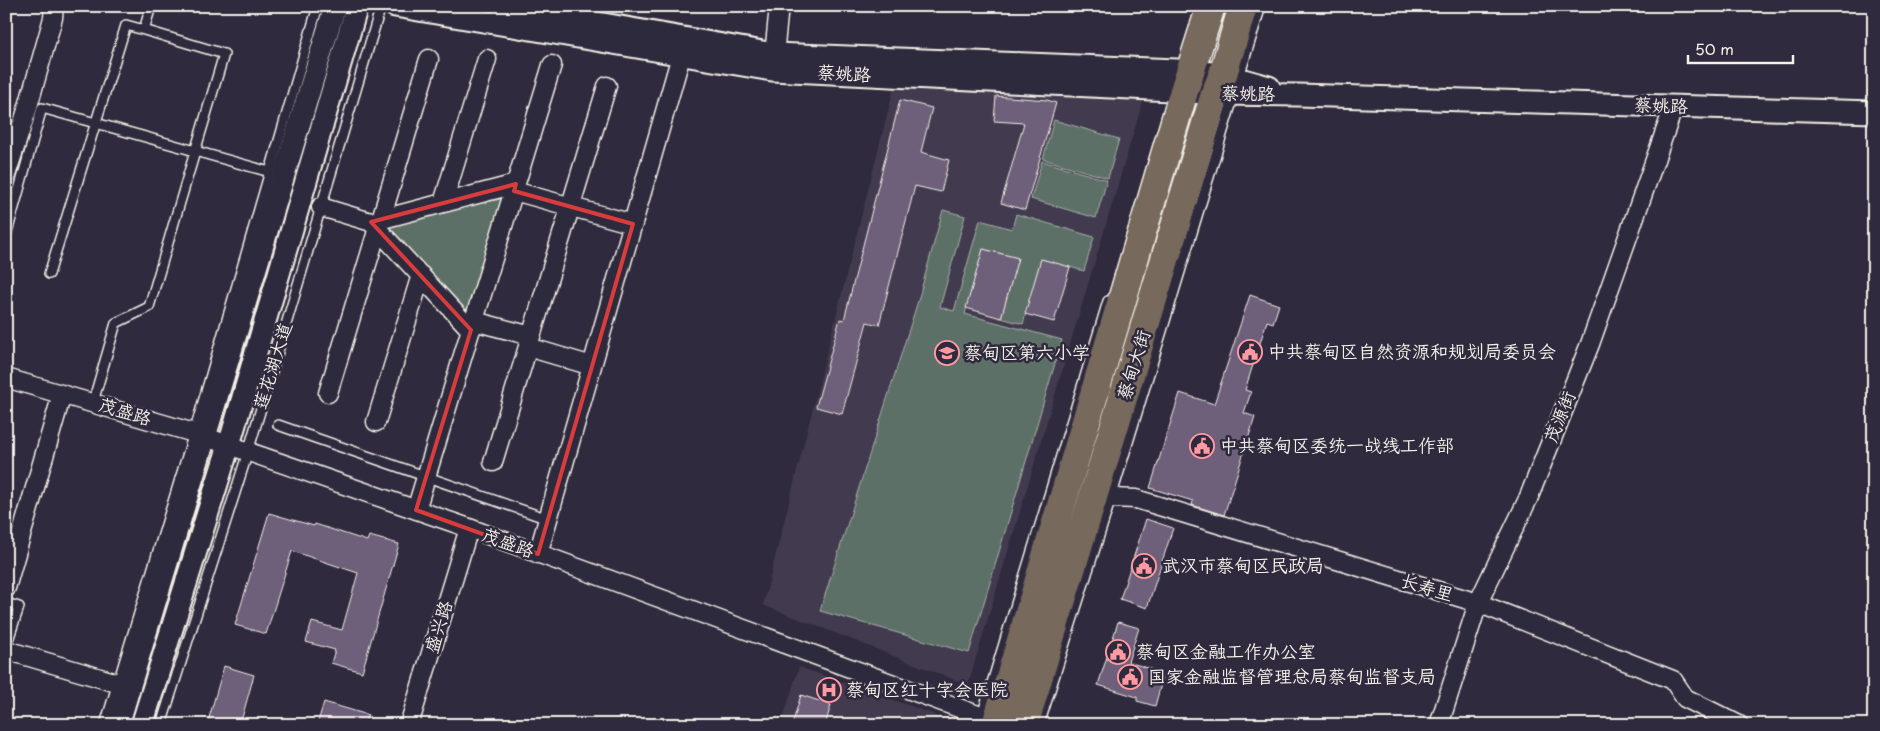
<svg xmlns="http://www.w3.org/2000/svg" width="1880" height="731" viewBox="0 0 1880 731" font-family="'Playpen Sans','LXGW WenKai TC',sans-serif">
<style>
.built{fill:#423a4f}
.green{fill:#5d6f67;stroke:#a8b0a8}
.building{fill:#6e5e7a;stroke:#f4f1e8}
.lines{fill:none;stroke-linecap:round;stroke-linejoin:round}
.service-casing{stroke:#f4f1e8;stroke-width:12}
.minor-casing{stroke:#f4f1e8;stroke-width:21}
.tertiary-casing{stroke:#f4f1e8;stroke-width:25}
.primary-casing{stroke:#f4f1e8;stroke-width:31}
.service{stroke:#2f2a3d;stroke-width:9}
.minor{stroke:#2f2a3d;stroke-width:18}
.tertiary{stroke:#2f2a3d;stroke-width:21}
.primary{stroke:#77695c;stroke-width:28}
.marked{fill:none;stroke:#d93c3b;stroke-width:4;stroke-linejoin:round}
.labels{text-anchor:middle;stroke-width:5;stroke-linejoin:round;paint-order:stroke}
.street-label{font-size:18px;fill:#f4f1e8;stroke:#2f2a3d}
.poi-label{font-size:18px;fill:#f4f1e8;stroke:#2f2a3d;text-anchor:start}
</style>
<rect width="100%" height="100%" fill="#2f2a3d"/>
<filter id="ink" filterUnits="userSpaceOnUse"><feTurbulence type="fractalNoise" baseFrequency=".02" numOctaves="2"/><feDisplacementMap in="SourceGraphic" scale="10" xChannelSelector="R" yChannelSelector="G"/><feConvolveMatrix kernelMatrix="1 2 1 2 8 2 1 2 1" color-interpolation-filters="sRGB"/></filter>
<g filter="url(#ink)">
<!-- built -->
<path class="built" d="M 894,87 L 1143,101 L 968,685 L 763,605 Z
M 799,667 L 933,714 L 946,725 L 781,725 Z"/>
<!-- green -->
<path class="green" d="M 1054,120 L 1119,139 L 1108,178 L 1043,159 Z
M 1042,161 L 1107,180 L 1096,218 L 1031,199 Z
M 506,198 L 470,315 L 382,224 Z
M 943,210 L 965,216 L 940,307 L 954,311 L 980,220 L 1012,229 L 1016,214 L 1094,237 L 1084,271 L 1041,259 L 1023,324 L 1001,318 L 1018,258 L 983,249 L 965,314 L 1062,340 L 969,653 L 820,611 L 918,301 Z"/>
<!-- building -->
<path class="building" d="M 996,96 L 1047,100 L 1056,103 L 1025,210 L 1001,203 L 1024,123 L 994,121 Z
M 900,100 L 932,108 L 921,152 L 949,160 L 941,192 L 915,186 L 879,325 L 867,322 L 842,414 L 816,407 L 840,319 L 844,320 Z
M 983,249 L 1018,258 L 1001,318 L 966,308 Z
M 1041,259 L 1070,267 L 1054,322 L 1025,314 Z
M 1250,295 L 1279,305 L 1273,323 L 1267,321 L 1245,390 L 1251,392 L 1244,413 L 1255,417 L 1224,515 L 1192,505 L 1193,501 L 1150,488 L 1180,393 L 1214,404 Z
M 269,513 L 314,526 L 315,524 L 367,541 L 369,536 L 399,544 L 362,672 L 331,663 L 335,650 L 306,642 L 312,622 L 342,630 L 358,573 L 292,551 L 266,634 L 235,625 Z
M 1146,519 L 1173,528 L 1147,608 L 1120,599 Z
M 1118,622 L 1139,628 L 1128,662 L 1151,669 L 1151,673 L 1163,677 L 1155,706 L 1137,701 L 1137,697 L 1098,685 Z
M 224,666 L 254,675 L 240,725 L 207,725 Z
M 801,695 L 831,705 L 825,725 L 792,725 Z
M 324,702 L 368,715 L 365,725 L 317,725 Z"/>
<g class="lines">
<defs>
<path id="service" d="M 1238,80 L 1261,6
M 6,236 L 42,108 L 270,172
M 49,274 L 126,25 L 144,30
M 93,402 L 116,323 L 149,307 L 224,54 L 144,30 L 151,6
M 278,425 L 548,519
M 6,603 L 19,607 L 6,646
M 981,719 L 1108,301
M 105,725 L 194,433 L 318,6
M 161,725 L 248,452 L 381,6
M 1039,725 L 1111,498 L 1234,95"/>
<path id="minor" d="M 773,65 L 779,6
M 6,175 L 27,110 L 53,18 L 54,6
M 514,191 L 633,224
M 513,193 L 552,65
M 443,203 L 487,59
M 321,207 L 371,222 L 516,184 L 471,330 L 371,222
M 474,321 L 531,336 L 528,347 L 592,366
M 6,378 L 194,433 L 469,528 L 1005,725
M 328,393 L 378,228 L 371,222 L 381,219 L 429,59
M 376,422 L 421,275
M 493,462 L 607,86
M 1095,493 L 1111,498 L 1136,499 L 1478,603 L 1673,680 L 1685,698 L 1739,725
M 416,510 L 474,319
M 538,554 L 685,42
M 6,588 L 62,394
M 6,650 L 117,683
M 409,725 L 469,528
M 1439,725 L 1478,603 L 1528,499 L 1590,344 L 1674,106"/>
<path id="tertiary" d="M 395,6 L 772,70 L 1171,90 L 1215,94 L 1298,95 L 1874,112
M 501,6 L 774,54 L 1177,70 L 1223,74 L 1269,87
M 118,725 L 335,6
M 142,725 L 229,445 L 357,6"/>
<path id="primary" d="M 996,725 L 1184,91 L 1211,6
M 1024,725 L 1215,94 L 1223,74 L 1243,6"/>
</defs>
<!-- service casing -->
<use href="#service" class="service-casing"/>
<!-- minor casing -->
<use href="#minor" class="minor-casing"/>
<!-- tertiary casing -->
<use href="#tertiary" class="tertiary-casing"/>
<!-- primary casing -->
<use href="#primary" class="primary-casing"/>
<!-- service -->
<use href="#service" class="service"/>
<!-- minor -->
<use href="#minor" class="minor"/>
<!-- tertiary -->
<use href="#tertiary" class="tertiary"/>
<!-- primary -->
<use href="#primary" class="primary"/>
</g>
</g>
<!-- marked area -->
<path class="marked" d="M 516,184 L 514,191 L 633,224 L 538,554 L 416,510 L 471,330 L 371,222 Z"/>
<!-- icons -->
<defs>
<symbol id="civic-ring" viewBox="-11 -11 22 22"><circle r="9.5" fill="#2f2a3d" stroke="#ff9aa2" stroke-width="1.5"/><path d="M-.6-6.5H3V-4.5H.6V-3L4-1V1h2V6H-6V1h2V-1L-.6-3ZM-1.2 2.5V6h2.4V2.5Z" fill="#ff9aa2"/></symbol>
<symbol id="university-ring" viewBox="-11 -11 22 22"><circle r="9.5" fill="#2f2a3d" stroke="#ff9aa2" stroke-width="1.5"/><path d="M0-5L7-2L0 1L-7-2ZM-4 1L0 2.5L4 1V4Q0 6-4 4Z" fill="#ff9aa2"/></symbol>
<symbol id="hospital-ring" viewBox="-11 -11 22 22"><circle r="9.5" fill="#2f2a3d" stroke="#ff9aa2" stroke-width="1.5"/><path d="M-5-5h3v3.5h4V-5h3V5h-3V1.5h-4V5h-3Z" fill="#ff9aa2"/></symbol>
</defs>
<g fill-rule="evenodd">
<use href="#civic-ring" x="1236" y="338" width="28" height="28"/>
<use href="#university-ring" x="933" y="339" width="28" height="28"/>
<use href="#civic-ring" x="1188" y="432" width="28" height="28"/>
<use href="#civic-ring" x="1130" y="552" width="28" height="28"/>
<use href="#civic-ring" x="1104" y="638" width="28" height="28"/>
<use href="#civic-ring" x="1116" y="663" width="28" height="28"/>
<use href="#hospital-ring" x="815" y="676" width="28" height="28"/>
</g>
<g class="labels">
<!-- street labels -->
<g class="street-label">
<text transform="translate(844 74) rotate(3)" y="6">蔡姚路</text>
<text transform="translate(1248 94) rotate(1)" y="6">蔡姚路</text>
<text transform="translate(1661 106) rotate(2)" y="6">蔡姚路</text>
<text transform="translate(1134 365) rotate(-73)" y="6">蔡甸大街</text>
<text transform="translate(273 366) rotate(-73)" y="6">莲花湖大道</text>
<text transform="translate(125 412) rotate(17)" y="6">茂盛路</text>
<text transform="translate(1560 417) rotate(-68)" y="6">茂源街</text>
<text transform="translate(508 543) rotate(20)" y="6">茂盛路</text>
<text transform="translate(1427 588) rotate(17)" y="6">长寿里</text>
<text transform="translate(439 627) rotate(-73)" y="6">盛兴路</text>
</g>
<!-- poi labels -->
<g class="poi-label">
<text x="1268" y="358">中共蔡甸区自然资源和规划局委员会</text>
<text x="964" y="359">蔡甸区第六小学</text>
<text x="1220" y="452">中共蔡甸区委统一战线工作部</text>
<text x="1162" y="572">武汉市蔡甸区民政局</text>
<text x="1136" y="658">蔡甸区金融工作办公室</text>
<text x="1148" y="683">国家金融监督管理总局蔡甸监督支局</text>
<text x="846" y="696">蔡甸区红十字会医院</text>
</g>
</g>
<!-- margin -->
<rect width="1880" height="731" fill="none" stroke="#2f2a3d" stroke-width="25"/>
<rect x="12" y="12" width="1855" height="706" fill="none" stroke="#f4f1e8" stroke-width="2" filter="url(#ink)"/>
<!-- scale -->
<path d="M1688 55v8h105v-8" fill="none" stroke="#f4f1e8" stroke-width="2.5"/>
<text x="1695" y="55" font-size="15" fill="#f4f1e8" stroke="#2f2a3d" stroke-width="4" paint-order="stroke">50 m</text>
</svg>
